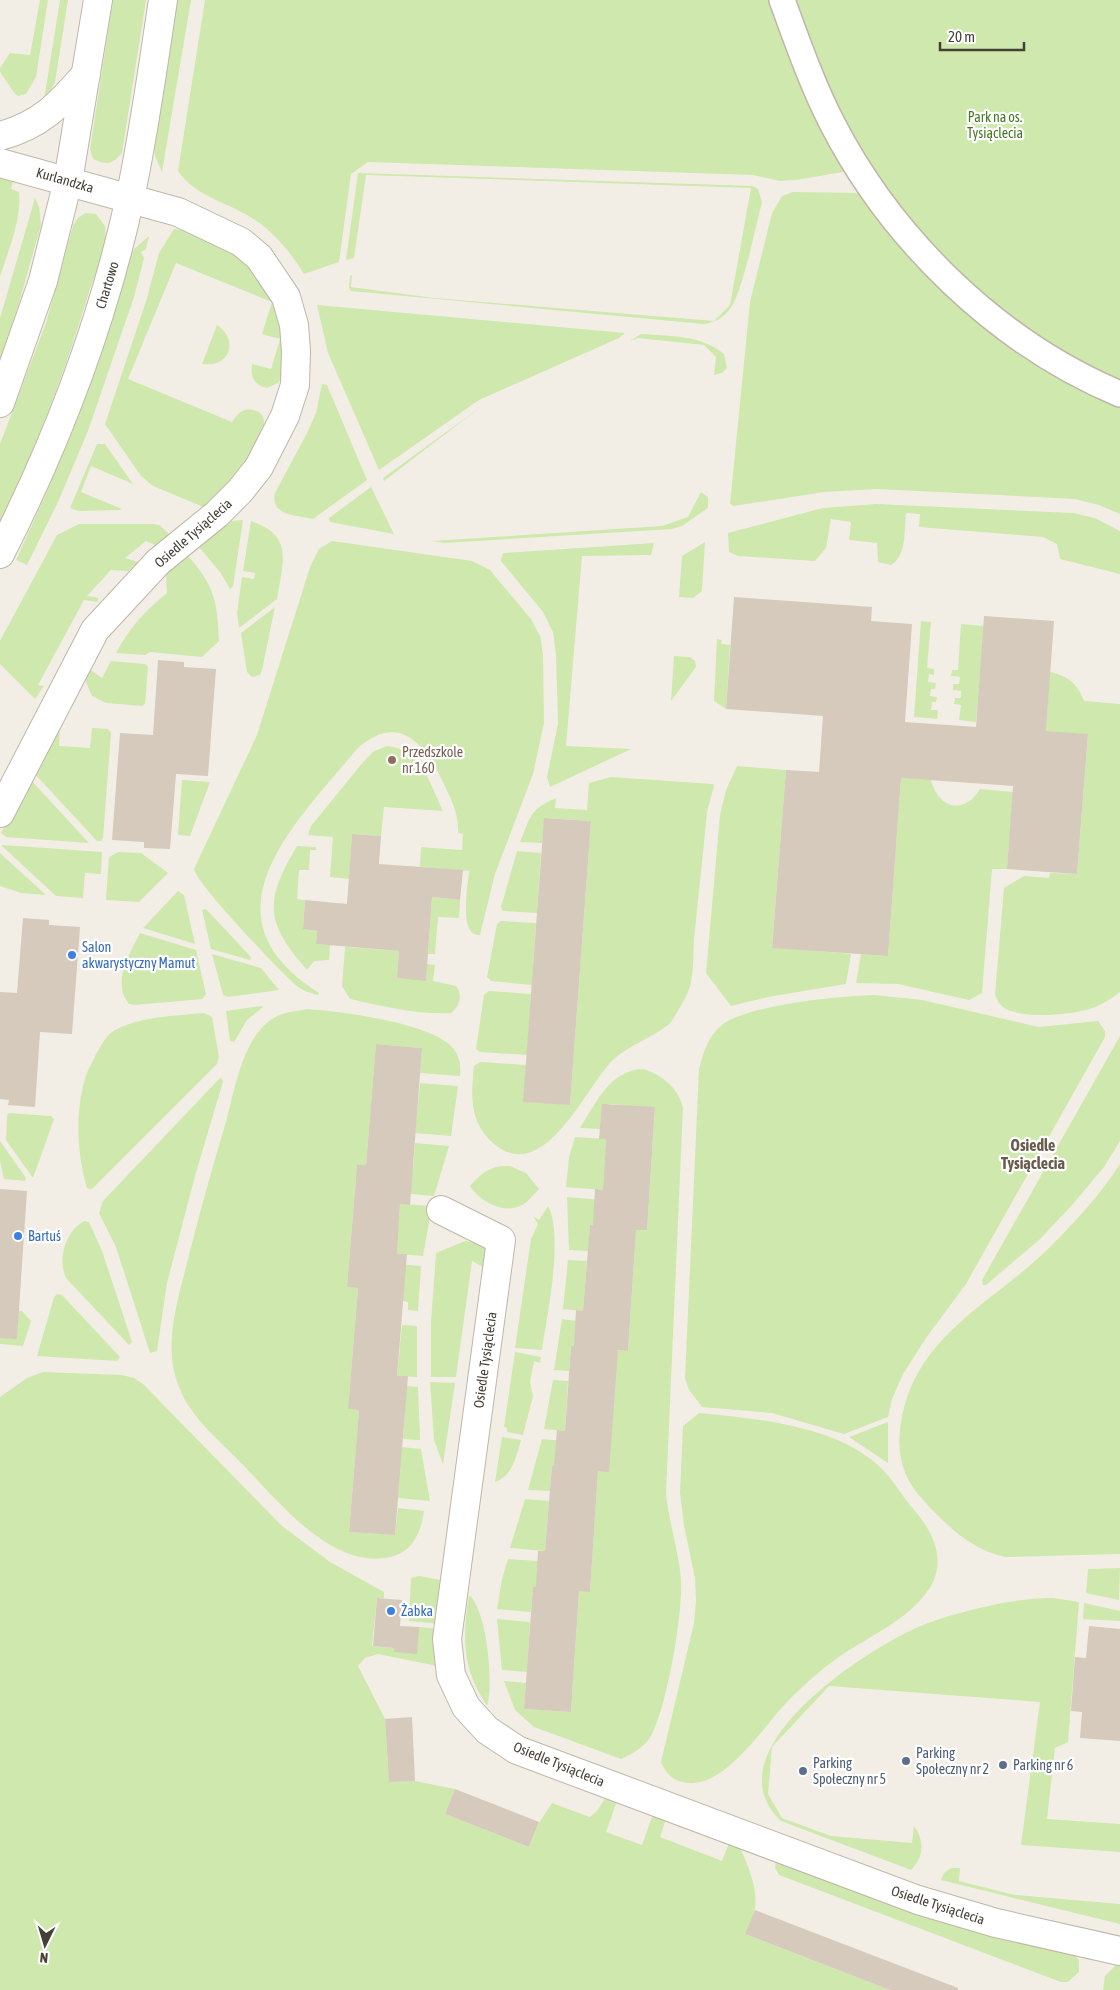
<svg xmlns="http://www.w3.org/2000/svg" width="1120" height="1990" viewBox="0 0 1120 1990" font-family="'Asap Condensed',sans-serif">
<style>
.green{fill:#cfe8ad}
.building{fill:#d5cabb}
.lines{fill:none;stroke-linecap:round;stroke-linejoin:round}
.pedestrian-casing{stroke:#bfb6a8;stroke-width:28}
.minor-casing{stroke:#bfb6a8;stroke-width:30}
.tertiary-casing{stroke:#bfb6a8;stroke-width:30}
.pedestrian{stroke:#fff;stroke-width:25}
.minor{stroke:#fff;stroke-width:28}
.tertiary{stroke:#fff;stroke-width:28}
.education-dot{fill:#8d6e63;stroke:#fff;stroke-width:2}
.shop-dot{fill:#3f7fe0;stroke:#fff;stroke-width:2}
.service-dot{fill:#5c6f8a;stroke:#fff;stroke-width:2}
.labels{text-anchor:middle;stroke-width:4.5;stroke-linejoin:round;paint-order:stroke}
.park-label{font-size:14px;fill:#487827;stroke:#fff}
.street-label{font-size:14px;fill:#463f35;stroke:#fff}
.education-label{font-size:14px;fill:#785e54;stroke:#fff;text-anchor:start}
.shop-label{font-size:14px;fill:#366cbe;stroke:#fff;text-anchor:start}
.service-label{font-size:14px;fill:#4e5e75;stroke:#fff;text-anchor:start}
.quarter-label{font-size:16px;font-weight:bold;fill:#695c4c;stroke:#fff}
</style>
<rect width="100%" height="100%" fill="#f3eee5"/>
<!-- green -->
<path class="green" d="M 40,0 L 48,0 L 36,77 L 26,94 L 18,96 L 15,94 L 0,72 L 0,68 L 10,53 L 30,55 Z
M 60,0 L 68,0 L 55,82 L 43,106 Z
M 113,0 L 146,0 L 122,153 C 112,164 107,166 93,159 L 90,149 Z
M 177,0 L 191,0 L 162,172 L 155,156 L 154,146 Z
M 205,0 L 1120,0 L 1120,383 C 1088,368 1055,352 1027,331 C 963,284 907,225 849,171 L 796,180 L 780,181 L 753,175 L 368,162 L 351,174 L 339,262 L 304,274 C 291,253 276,234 255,220 C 231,203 195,197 178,171 Z
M 358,173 L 753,186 L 758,189 L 762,202 C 756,225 742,294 730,309 C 723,318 715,322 704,324 L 351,291 L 349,288 L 350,276 L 352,275 L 351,287 L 434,298 L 714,321 L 730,305 L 751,188 L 366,175 L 354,258 L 346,260 Z
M 0,178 L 13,182 L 11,189 L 19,192 C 22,219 8,251 0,277 Z
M 793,192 L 856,193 L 867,195 L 892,229 L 1120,405 L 1120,514 L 1099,505 L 1075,499 L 877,489 L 824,492 L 734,506 L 730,504 L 750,302 L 772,213 L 782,196 Z
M 35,198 L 39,207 L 41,225 L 19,303 L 0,360 L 0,318 Z
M 85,213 L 96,214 L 105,226 C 108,245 96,271 90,289 C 66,370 36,447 0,524 L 0,444 L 46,323 L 73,226 L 77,219 Z
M 174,229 C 193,230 211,239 227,249 C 279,283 283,320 282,378 L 278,383 L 267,388 C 254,385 250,377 252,364 L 271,369 L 280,339 L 262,334 L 272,302 L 176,263 L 128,379 L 232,422 C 239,411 246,406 259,412 L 263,416 L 265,427 L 243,469 L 206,508 L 153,486 L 141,476 L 105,424 L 147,298 L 159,253 Z
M 149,236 L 146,249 L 141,252 L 144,258 L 134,297 L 88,431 L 58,502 L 27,565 L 16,560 C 61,463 101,365 129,261 L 134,249 Z
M 317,305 L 625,333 L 619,338 L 479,400 L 379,470 L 328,353 Z
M 217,325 C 240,341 229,368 202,364 Z
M 641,334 C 669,336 702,335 724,354 L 727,368 L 722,373 L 714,375 L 716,357 L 704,345 L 638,338 L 630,341 Z
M 322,384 L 327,385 L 367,480 L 313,519 C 296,515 270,516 275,493 L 307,433 L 316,413 Z
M 482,406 L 384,481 L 383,478 Z
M 97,444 L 105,444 L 133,484 L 91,466 L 81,492 L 122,509 L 119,510 L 79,511 L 70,508 Z
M 371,487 L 394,534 L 330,522 L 329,518 Z
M 701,492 L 708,497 L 708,508 L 682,526 L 672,529 L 445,543 L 432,541 L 662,526 L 688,517 Z
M 876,504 L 1073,513 L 1095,518 L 1120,531 L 1120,574 L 1060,559 L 1057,544 L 1043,537 L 919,527 L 920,514 L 906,513 C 904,530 907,556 891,565 L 878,562 L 877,543 L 849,540 L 851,522 L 831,519 L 826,548 L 815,561 L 738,556 L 729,552 L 728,533 L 823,508 Z
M 243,520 L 233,586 L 230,589 L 220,572 L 199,547 L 231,521 Z
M 251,521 C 294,536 283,561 277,599 L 239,628 L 237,613 L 242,577 L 254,579 L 255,573 L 243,571 Z
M 79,524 L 154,524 L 161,526 L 171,536 L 158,546 L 146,541 L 125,558 L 138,562 L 128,571 L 111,570 L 87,596 L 99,598 L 97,602 L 84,600 L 38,685 L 44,686 L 35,699 L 0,664 L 0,641 L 57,535 Z
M 332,541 L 472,561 L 490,570 L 531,619 L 540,636 L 543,654 L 544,723 L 533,774 L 495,874 L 480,935 C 458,936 468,885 469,871 L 420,867 L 421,847 L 462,850 L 463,834 L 458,833 C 459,813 451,800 443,782 C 424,743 398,711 356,750 C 294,825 197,916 319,993 L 318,995 C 310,993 303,991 297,986 C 282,974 195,882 194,869 L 257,735 L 310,567 L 319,549 Z
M 705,542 L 702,591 L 693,598 L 679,597 L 682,556 Z
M 654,543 L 651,555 L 582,556 L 566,746 L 631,749 L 550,787 L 547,777 L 558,724 L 556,654 L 553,632 L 543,612 L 501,561 L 503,553 Z
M 188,556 C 215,587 217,600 219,641 L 202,657 L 150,652 L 145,655 L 116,653 C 129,628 146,610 167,593 L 166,572 Z
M 275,607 L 262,670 L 260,675 L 252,677 L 247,672 L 241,633 Z
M 921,621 L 931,622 L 927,668 L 934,669 L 934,675 L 929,674 L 928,682 L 936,683 L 935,689 L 931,689 L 930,696 L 937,697 L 936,702 L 932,702 L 931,710 L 938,710 L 937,719 L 914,717 Z
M 961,624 L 984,626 L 976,722 L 959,720 L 961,705 L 954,704 L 955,698 L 961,698 L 961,691 L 953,690 L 953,684 L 959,684 L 960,677 L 951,676 L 952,670 L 958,670 Z
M 717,639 L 722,640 L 721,644 L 730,645 L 726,709 L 714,701 Z
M 674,656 L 690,657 L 695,661 L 696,667 L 671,701 Z
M 111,661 L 145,664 L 148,667 L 145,704 L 142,706 L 106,703 L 92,696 L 85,680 L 88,668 L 102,678 Z
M 1050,672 C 1068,676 1078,684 1084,701 L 1120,704 L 1120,992 C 1111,999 1101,1005 1090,1009 C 1069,1015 1027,1019 1006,1009 C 1000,1006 997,1000 995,994 L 1004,888 L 1024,876 L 1049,878 L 1050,873 L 1077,874 L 1088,735 L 1046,731 Z
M 60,725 L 59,746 L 90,748 L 92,728 L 108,729 L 111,733 L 103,838 L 101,841 L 97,841 L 33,772 Z
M 387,746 C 422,749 429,783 443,811 L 384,807 L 381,836 L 352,834 L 349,879 L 330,877 L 333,837 L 308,835 L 311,826 L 364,761 L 374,751 Z
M 737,766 L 786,770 L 772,947 L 851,954 L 846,984 L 768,997 L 731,1006 L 706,973 L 720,815 L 726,790 Z
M 611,777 L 713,784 L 714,786 L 707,812 C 703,855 698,898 694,940 C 693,955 694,975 689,989 C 687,996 673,1021 668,1025 C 650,1039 628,1045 611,1062 C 585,1089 543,1187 493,1143 C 469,1121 471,1096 474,1066 L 480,1062 L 526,1065 L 524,1101 L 570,1105 L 591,821 L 545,818 L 542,843 L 520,842 C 531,816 529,810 556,798 L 555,808 L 587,810 L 589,783 Z
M 901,778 L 931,780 C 938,808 964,816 980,789 L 1013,792 L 1007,869 L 992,869 L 982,993 L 969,1000 L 898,984 L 856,983 L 861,954 L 888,956 Z
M 30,779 L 89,843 L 6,837 L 1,833 Z
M 182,780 L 210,782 L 190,836 L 178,835 Z
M 2,845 L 102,852 L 101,874 L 85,873 L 83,898 L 56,896 L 2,846 Z
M 297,846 L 316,847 L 316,850 L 310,850 L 309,870 L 299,870 L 297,899 L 305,900 L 303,929 L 317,931 L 316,944 L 330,945 L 329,960 L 314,961 L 307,970 C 265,922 264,901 297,846 Z
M 517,851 L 541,853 L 537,913 L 503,911 L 501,907 Z
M 118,852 L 141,853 L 168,873 L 139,902 L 106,900 L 109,857 Z
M 0,853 L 46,895 L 21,893 L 0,886 Z
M 178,891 L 184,895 L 195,944 L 143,928 Z
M 432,897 L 460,900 L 459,918 L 438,917 L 435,954 L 428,954 Z
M 206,909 L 251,957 L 250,960 L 211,949 L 202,910 Z
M 501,921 L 536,923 L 532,985 L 491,981 L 487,977 L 497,924 Z
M 140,933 L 196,950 L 206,994 L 202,999 L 135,1005 L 129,1004 C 111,983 130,953 140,933 Z
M 345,947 L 399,951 L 397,978 L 426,980 L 427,964 L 435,965 L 433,981 L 456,986 C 463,995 460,1006 451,1013 C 418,1015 382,1006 350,999 L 342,986 Z
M 212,954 L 261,968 L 279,990 L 228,997 L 223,995 Z
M 489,991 L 531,994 L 527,1055 L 480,1052 L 476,1049 L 484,995 Z
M 874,995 L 922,1000 L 1039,1027 L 1098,1021 L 1105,1031 L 1105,1037 L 966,1284 L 926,1338 L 903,1374 L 892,1399 L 888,1417 L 844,1434 L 772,1413 L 702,1407 L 689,1390 L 685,1378 L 699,1069 C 703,1053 708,1036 722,1025 C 746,1005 840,996 874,995 Z
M 261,1006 L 263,1007 L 247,1020 L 234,1042 L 230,1041 L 226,1011 Z
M 307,1009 C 338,1011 433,1023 453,1048 C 460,1057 461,1065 460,1076 L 420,1073 L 422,1048 L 376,1044 L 366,1165 L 357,1165 L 347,1287 L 358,1288 L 348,1409 L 359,1410 L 349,1532 L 395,1535 L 398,1508 L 424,1511 C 421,1532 413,1552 390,1557 C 332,1570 279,1502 243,1465 C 225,1446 202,1427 188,1405 C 180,1392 173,1374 172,1358 C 169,1324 181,1288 189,1255 C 200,1212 212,1168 225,1125 C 235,1091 242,1034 277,1016 C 286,1012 297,1011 307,1009 Z
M 204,1013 L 212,1017 L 219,1057 L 217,1064 L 92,1189 L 87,1188 C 77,1155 75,1113 85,1079 C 87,1070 93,1062 96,1054 C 101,1046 106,1035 115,1030 C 142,1016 175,1016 204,1013 Z
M 1120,1036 L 1120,1141 L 1104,1167 L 1073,1204 L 1040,1239 L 986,1285 L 983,1285 L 982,1280 Z
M 643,1069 C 663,1075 677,1087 683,1107 L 666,1494 C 669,1523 679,1552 681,1580 C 683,1614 667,1706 651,1736 C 644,1747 633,1754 621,1759 L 534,1727 L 515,1710 L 504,1681 L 526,1683 L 524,1709 L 571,1712 L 579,1591 L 590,1591 L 598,1471 L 617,1350 L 628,1351 L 636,1230 L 647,1230 L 655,1108 L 609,1104 L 600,1129 L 580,1128 C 596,1103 610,1070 643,1069 Z
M 220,1078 L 223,1080 L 222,1085 L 195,1176 L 167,1283 L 157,1351 L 150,1353 L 116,1247 L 99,1213 L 103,1201 Z
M 420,1083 L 458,1086 L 451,1136 L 415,1133 Z
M 9,1113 L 51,1116 L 54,1119 L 33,1178 L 6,1140 L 7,1116 Z
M 575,1137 L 606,1139 L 603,1190 L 566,1187 L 569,1157 Z
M 0,1141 L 26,1178 L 25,1181 L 4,1179 L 0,1161 Z
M 415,1143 L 449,1146 L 434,1196 L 401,1193 L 403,1169 L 413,1170 Z
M 1120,1164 L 1120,1554 L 1005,1557 C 971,1550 946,1525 923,1500 C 902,1478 896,1452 901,1423 C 915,1335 992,1304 1049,1248 C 1074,1223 1101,1194 1120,1164 Z
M 510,1166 L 526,1173 L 539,1189 C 534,1194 528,1202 522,1205 C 504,1215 479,1201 470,1186 C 482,1172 491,1165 510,1166 Z
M 567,1197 L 602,1200 L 600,1226 L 590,1225 L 588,1251 L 569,1250 Z
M 400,1204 L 432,1206 L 423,1256 L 397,1254 Z
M 548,1206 C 564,1235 547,1316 542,1350 L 515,1348 L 531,1239 L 538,1224 L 533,1216 L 539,1220 Z
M 85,1221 L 89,1222 L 102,1251 L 132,1342 L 129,1345 L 66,1278 C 57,1260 66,1229 85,1221 Z
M 465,1241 L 485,1245 L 490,1271 L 472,1261 L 456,1377 L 431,1377 L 431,1322 L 436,1253 Z
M 568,1260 L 587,1261 L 583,1311 L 563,1309 Z
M 396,1264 L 421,1266 L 418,1311 L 408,1310 L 408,1302 L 403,1301 Z
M 57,1294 L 62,1295 L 120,1357 L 117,1361 L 37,1356 L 54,1297 Z
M 16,1310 L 22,1311 L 31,1321 L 23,1346 L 0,1344 L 0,1318 Z
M 562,1319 L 576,1321 L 581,1346 L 571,1346 L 569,1371 L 554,1370 Z
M 402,1325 L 417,1326 L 417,1377 L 397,1376 Z
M 515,1352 L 541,1357 L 540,1363 L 534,1361 L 530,1382 L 533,1396 L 523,1435 L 507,1432 L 507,1428 L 504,1427 Z
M 43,1372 L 122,1375 L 134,1378 L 143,1384 L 282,1526 L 330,1562 L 384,1592 L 384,1598 L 377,1598 L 372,1646 L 394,1648 L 394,1652 L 419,1627 L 439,1629 L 442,1667 L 378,1654 L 365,1658 L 358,1666 L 385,1719 L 389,1782 L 415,1781 L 455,1789 L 445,1814 L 529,1847 L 539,1823 L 552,1803 L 590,1817 L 597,1811 L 606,1797 L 617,1801 L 606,1832 L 642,1845 L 653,1814 L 666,1819 L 660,1837 L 722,1861 L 729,1843 L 740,1848 C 748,1865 758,1889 755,1908 C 753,1917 749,1926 745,1934 L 890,1990 L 0,1990 L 0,1397 L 27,1378 Z
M 553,1380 L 568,1381 L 565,1431 L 544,1429 Z
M 430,1382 L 455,1383 L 443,1464 L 434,1440 Z
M 397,1385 L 418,1387 L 420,1440 L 403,1439 L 405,1412 L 395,1412 Z
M 699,1413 C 758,1419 835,1425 880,1467 C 894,1480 902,1497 915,1511 C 934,1533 947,1562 929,1589 C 907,1622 866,1637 836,1659 C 821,1670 806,1683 793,1696 C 765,1722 725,1793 682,1782 C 671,1779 665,1772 661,1762 L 694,1623 L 696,1601 L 695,1578 L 684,1526 L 680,1493 L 683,1426 Z
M 888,1422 L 888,1463 L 849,1437 Z
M 502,1437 L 521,1440 C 516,1456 513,1476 495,1482 Z
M 542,1439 L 564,1441 L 562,1467 L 552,1466 L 550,1491 L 528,1490 Z
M 402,1447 L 421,1449 L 430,1501 L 398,1498 Z
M 525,1499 L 549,1501 L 545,1551 L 510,1548 Z
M 508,1559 L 538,1561 L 543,1587 L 533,1587 L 531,1612 L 497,1609 L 502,1579 Z
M 1120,1568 L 1119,1600 L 1086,1593 L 1088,1569 Z
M 419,1576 L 446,1581 L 440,1624 L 409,1621 L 411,1578 Z
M 469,1595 C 487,1609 494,1685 487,1706 C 462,1668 462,1639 469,1595 Z
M 1053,1598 L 1079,1602 L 1068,1742 L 1055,1748 L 1047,1819 L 1120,1824 L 1120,1852 L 1021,1845 L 1040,1702 L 829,1686 L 772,1747 L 768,1794 L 782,1818 L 831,1836 L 912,1843 L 914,1826 C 925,1841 924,1857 911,1870 L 781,1821 C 707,1751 869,1647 923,1625 C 957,1612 1017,1597 1053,1598 Z
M 1084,1603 L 1120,1611 L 1120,1621 L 1083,1619 Z
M 497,1619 L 530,1622 L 527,1672 L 502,1670 Z
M 776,1860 L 1075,1954 L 1079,1961 L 1079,1972 L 1068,1982 L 1061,1982 L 779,1875 L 775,1868 Z
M 951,1868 L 960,1868 L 959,1881 L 1015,1895 L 1120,1904 L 1120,1924 L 941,1880 L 944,1873 Z
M 1116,1965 L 1120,1966 L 1120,1990 L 1103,1990 L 1105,1976 Z"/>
<!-- building -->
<path class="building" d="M 734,597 L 872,607 L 871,621 L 912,624 L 905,722 L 976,727 L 984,616 L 1054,621 L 1046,731 L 1088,734 L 1077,874 L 1007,869 L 1013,786 L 901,778 L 888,956 L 772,948 L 786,770 L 819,772 L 823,716 L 726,709 Z
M 158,660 L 184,662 L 184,667 L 216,669 L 208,776 L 176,774 L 170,849 L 144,848 L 144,842 L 112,840 L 120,733 L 153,735 Z
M 544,818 L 591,821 L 570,1105 L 523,1102 Z
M 352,834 L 381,836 L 379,864 L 463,870 L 460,900 L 432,897 L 426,981 L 397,978 L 399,951 L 316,944 L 317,931 L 303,929 L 305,900 L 347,904 Z
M 23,918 L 49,920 L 49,925 L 80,927 L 72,1034 L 40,1032 L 35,1107 L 8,1105 L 9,1100 L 0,1099 L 0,992 L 17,993 Z
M 376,1044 L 422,1048 L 410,1205 L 400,1204 L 397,1254 L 407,1254 L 397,1376 L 408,1376 L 395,1535 L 349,1532 L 359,1410 L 348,1409 L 358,1288 L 347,1287 L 357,1165 L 366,1165 Z
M 602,1104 L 655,1107 L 647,1230 L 636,1230 L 628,1351 L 618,1350 L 609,1472 L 598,1471 L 590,1592 L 579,1591 L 571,1712 L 524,1709 L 533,1586 L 536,1587 L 538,1551 L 545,1551 L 552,1466 L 554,1466 L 557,1430 L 565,1431 L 571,1346 L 574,1346 L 576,1310 L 583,1311 L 590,1225 L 593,1225 L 595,1189 L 603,1190 L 606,1139 L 599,1139 Z
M 0,1189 L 27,1191 L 17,1339 L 0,1338 Z
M 377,1598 L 402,1600 L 400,1626 L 419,1627 L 417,1654 L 394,1652 L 394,1648 L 373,1646 Z
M 1089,1626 L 1120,1629 L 1120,1741 L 1080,1738 L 1082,1712 L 1071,1711 L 1075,1657 L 1086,1658 Z
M 412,1717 L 415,1781 L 389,1782 L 385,1719 Z
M 455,1789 L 539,1822 L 529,1847 L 445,1814 Z
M 755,1910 L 958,1988 L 958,1990 L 890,1990 L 745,1934 Z"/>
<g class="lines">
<defs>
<path id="pedestrian" d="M 782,0 C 797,41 812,84 832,123 C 892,240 998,343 1120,394"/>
<path id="minor" d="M 0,136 C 41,125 59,105 86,74
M 0,163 L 178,212 L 241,242 L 259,257 L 286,297 L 294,325 L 296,351 L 295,385 L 285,416 L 259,467 L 240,491 L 217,514 L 158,562 L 95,630 L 0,813
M 441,1210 L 501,1240 L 447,1639 L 451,1675 L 466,1707 L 487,1730 L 517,1750 L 918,1900 L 996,1923 L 1120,1951"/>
<path id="tertiary" d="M 0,403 L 43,281 L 68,181 L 98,0
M 0,554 C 57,442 103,322 130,198 C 144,133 153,66 163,0"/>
</defs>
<!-- pedestrian casing -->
<use href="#pedestrian" class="pedestrian-casing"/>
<!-- minor casing -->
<use href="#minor" class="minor-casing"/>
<!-- tertiary casing -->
<use href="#tertiary" class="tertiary-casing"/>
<!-- pedestrian -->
<use href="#pedestrian" class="pedestrian"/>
<!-- minor -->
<use href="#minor" class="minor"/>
<!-- tertiary -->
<use href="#tertiary" class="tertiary"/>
</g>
<!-- markers -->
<circle class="education-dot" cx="392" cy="760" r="5"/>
<g class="shop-dot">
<circle cx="72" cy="955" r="5"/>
<circle cx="18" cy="1236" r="5"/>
<circle cx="391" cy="1611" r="5"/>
</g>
<g class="service-dot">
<circle cx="906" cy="1761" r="5"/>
<circle cx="1003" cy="1765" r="5"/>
<circle cx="803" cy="1771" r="5"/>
</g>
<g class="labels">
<!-- park labels -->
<g class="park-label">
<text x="995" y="122">Park na os.<tspan x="995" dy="16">Tysiąclecia</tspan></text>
</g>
<!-- street labels -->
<g class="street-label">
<text transform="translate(65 180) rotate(16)" y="5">Kurlandzka</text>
<text transform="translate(107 285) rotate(-73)" y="5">Chartowo</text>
<text transform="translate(193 533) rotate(-41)" y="5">Osiedle Tysiąclecia</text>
<text transform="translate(485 1360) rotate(-82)" y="5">Osiedle Tysiąclecia</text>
<text transform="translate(559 1764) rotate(22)" y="5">Osiedle Tysiąclecia</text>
<text transform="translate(938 1905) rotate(18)" y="5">Osiedle Tysiąclecia</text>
</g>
<!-- education labels -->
<g class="education-label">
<text x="402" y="757">Przedszkole<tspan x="402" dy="16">nr 160</tspan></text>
</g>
<!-- shop labels -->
<g class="shop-label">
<text x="82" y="952">Salon<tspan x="82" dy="16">akwarystyczny Mamut</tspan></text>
<text x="28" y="1241">Bartuś</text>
<text x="401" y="1616">Żabka</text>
</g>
<!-- service labels -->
<g class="service-label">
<text x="916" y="1758">Parking<tspan x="916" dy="16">Społeczny nr 2</tspan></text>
<text x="813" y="1768">Parking<tspan x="813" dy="16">Społeczny nr 5</tspan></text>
<text x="1013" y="1770">Parking nr 6</text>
</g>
<!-- quarter labels -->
<g class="quarter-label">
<text x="1033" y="1151">Osiedle<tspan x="1033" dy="18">Tysiąclecia</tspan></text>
</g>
</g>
<!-- north arrow -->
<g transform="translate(45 1945) rotate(185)" stroke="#ffffff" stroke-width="4" paint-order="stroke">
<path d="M0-4L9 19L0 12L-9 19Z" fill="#463f35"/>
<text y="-8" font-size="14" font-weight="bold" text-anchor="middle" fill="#463f35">N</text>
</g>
<!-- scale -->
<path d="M940 42v8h84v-8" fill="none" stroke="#463f35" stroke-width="2.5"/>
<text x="948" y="42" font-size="15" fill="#463f35" stroke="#ffffff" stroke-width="4" paint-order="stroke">20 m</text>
</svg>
